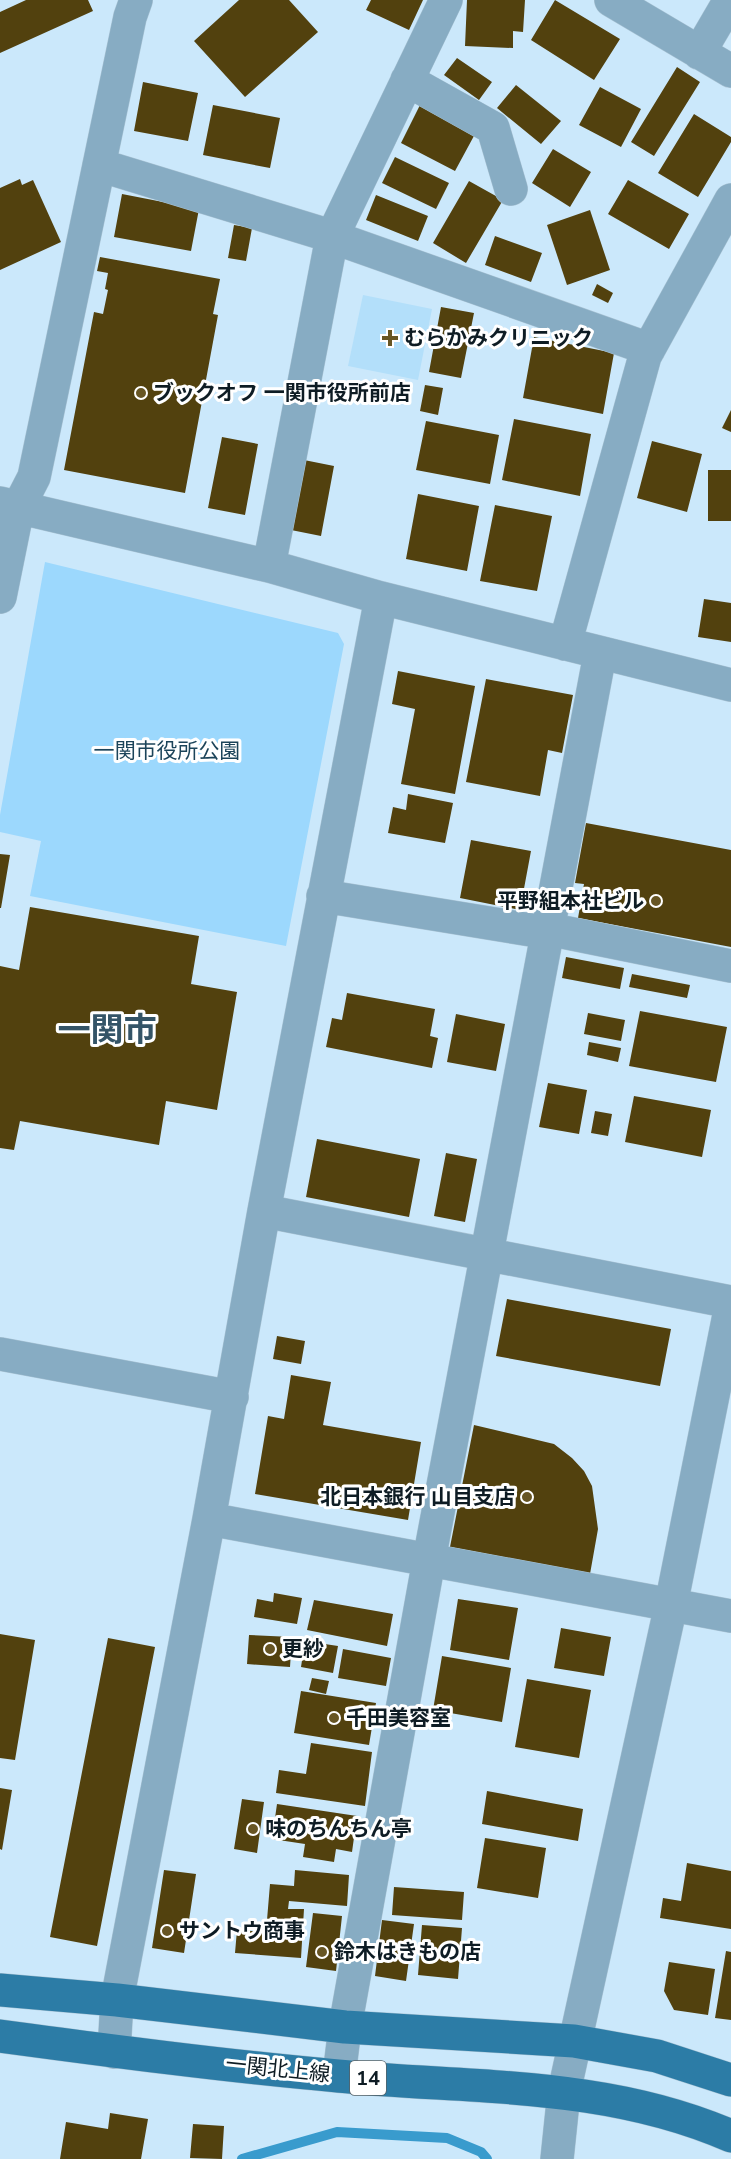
<svg xmlns="http://www.w3.org/2000/svg" width="731" height="2159" viewBox="0 0 731 2159" font-family="'Nunito Sans','Noto Sans JP',sans-serif">
<style>
.built{fill:#b3dffa}
.green{fill:#9cd8fd}
.lines{fill:none;stroke-linecap:round;stroke-linejoin:round}
.stream{stroke:#399bcd;stroke-width:10}
.building{fill:#52410e}
.minor-casing{stroke:#a9c3d4;stroke-width:34}
.major-casing{stroke:#a9c3d4;stroke-width:34}
.minor{stroke:#87acc3;stroke-width:33}
.major{stroke:#2c7ca6;stroke-width:33}
.poi-dot{fill:#675523;stroke:#fff;stroke-width:2}
.labels{text-anchor:middle;stroke-width:6;stroke-linejoin:round;paint-order:stroke}
.shield{fill:#fff;stroke:#566066;stroke-width:1.5}
.shield-label{font-size:20px;font-weight:bold;fill:#0e1c24}
.poi-label{font-size:21px;font-weight:bold;fill:#0e1c24;stroke:#fff;text-anchor:start}
.park-label{font-size:21px;fill:#1c445a;stroke:#fff}
.street-label{font-size:21px;fill:#0e1c24;stroke:#fff}
.town-label{font-size:33px;font-weight:bold;fill:#345467;stroke:#fff}
</style>
<rect width="100%" height="100%" fill="#cbe8fb"/>
<!-- built -->
<path class="built" d="M 363,295 L 432,309 L 418,380 L 348,366 Z"/>
<!-- green -->
<path class="green" d="M 45,562 L 338,633 L 344,644 L 286,946 L 30,896 L 41,841 L 0,832 L 0,815 Z"/>
<g class="lines">
<!-- stream -->
<path class="stream" d="M 242,2159 L 337,2132 L 447,2138 L 481,2152 L 487,2159"/>
</g>
<!-- building -->
<path class="building" d="M 26,0 L 88,0 L 93,11 L 0,53 L 0,12 Z
M 239,0 L 289,0 L 318,32 L 245,97 L 194,41 Z
M 371,0 L 423,0 L 409,30 L 366,10 Z
M 467,0 L 525,0 L 523,32 L 513,31 L 513,48 L 465,46 Z
M 555,0 L 620,39 L 594,80 L 531,40 Z
M 457,58 L 492,82 L 479,100 L 444,75 Z
M 677,67 L 700,82 L 654,156 L 631,142 Z
M 143,82 L 198,93 L 188,141 L 134,131 Z
M 516,85 L 561,121 L 541,144 L 497,108 Z
M 600,87 L 641,109 L 621,147 L 579,125 Z
M 213,105 L 280,118 L 270,168 L 203,155 Z
M 420,105 L 475,134 L 455,171 L 401,143 Z
M 694,114 L 731,137 L 731,142 L 698,197 L 658,173 Z
M 553,149 L 591,172 L 570,207 L 532,183 Z
M 395,157 L 449,183 L 436,209 L 382,183 Z
M 20,179 L 22,185 L 33,180 L 61,242 L 0,270 L 0,188 Z
M 628,180 L 689,214 L 669,249 L 608,214 Z
M 469,181 L 503,200 L 466,263 L 433,243 Z
M 122,194 L 199,209 L 191,251 L 114,237 Z
M 376,195 L 428,216 L 418,241 L 366,220 Z
M 590,210 L 610,270 L 567,285 L 547,225 Z
M 234,225 L 252,228 L 246,261 L 228,258 Z
M 495,236 L 542,253 L 531,282 L 485,265 Z
M 100,257 L 220,279 L 213,314 L 218,315 L 185,493 L 64,470 L 94,312 L 103,314 L 108,290 L 105,289 L 108,273 L 97,271 Z
M 597,284 L 613,293 L 608,303 L 592,295 Z
M 441,307 L 474,313 L 461,378 L 429,372 Z
M 534,337 L 614,353 L 603,414 L 523,398 Z
M 425,385 L 443,388 L 438,415 L 420,411 Z
M 731,410 L 731,432 L 722,428 Z
M 514,419 L 591,434 L 580,496 L 502,480 Z
M 426,421 L 499,435 L 490,484 L 416,470 Z
M 222,437 L 258,444 L 245,515 L 208,508 Z
M 652,441 L 702,454 L 687,512 L 637,498 Z
M 304,460 L 334,466 L 321,536 L 291,530 Z
M 708,470 L 731,470 L 731,521 L 708,521 Z
M 418,494 L 479,506 L 467,571 L 406,559 Z
M 495,505 L 552,516 L 537,591 L 480,581 Z
M 704,599 L 731,603 L 731,642 L 698,637 Z
M 398,671 L 475,686 L 455,794 L 401,784 L 415,709 L 392,704 Z
M 486,679 L 573,695 L 562,753 L 548,750 L 540,796 L 466,782 Z
M 408,794 L 453,803 L 445,843 L 388,833 L 393,807 L 406,810 Z
M 586,823 L 731,850 L 731,947 L 578,918 L 584,884 L 575,883 Z
M 471,840 L 531,851 L 520,910 L 460,898 Z
M 0,854 L 10,855 L 1,908 L 0,908 Z
M 30,907 L 199,936 L 191,984 L 237,992 L 217,1110 L 166,1101 L 159,1145 L 20,1121 L 14,1150 L 0,1148 L 0,966 L 19,970 Z
M 566,957 L 624,968 L 620,989 L 562,978 Z
M 632,974 L 690,985 L 687,998 L 629,987 Z
M 347,993 L 435,1009 L 430,1036 L 438,1038 L 432,1068 L 326,1047 L 332,1018 L 342,1020 Z
M 640,1011 L 727,1027 L 716,1082 L 629,1066 Z
M 588,1013 L 625,1020 L 621,1041 L 584,1034 Z
M 456,1014 L 505,1024 L 496,1071 L 447,1062 Z
M 589,1042 L 621,1048 L 618,1062 L 587,1055 Z
M 548,1083 L 587,1090 L 579,1134 L 539,1127 Z
M 634,1096 L 711,1110 L 702,1157 L 625,1142 Z
M 595,1111 L 612,1114 L 608,1136 L 591,1133 Z
M 317,1139 L 420,1159 L 409,1217 L 306,1197 Z
M 446,1153 L 477,1159 L 465,1222 L 434,1216 Z
M 507,1299 L 671,1329 L 660,1386 L 496,1356 Z
M 277,1336 L 305,1341 L 301,1364 L 273,1359 Z
M 291,1375 L 331,1382 L 323,1425 L 421,1442 L 408,1520 L 255,1494 L 268,1416 L 284,1419 Z
M 474,1425 L 554,1444 L 572,1458 L 584,1471 L 592,1486 L 598,1529 L 590,1574 L 450,1547 Z
M 274,1593 L 302,1598 L 297,1624 L 254,1617 L 257,1599 L 273,1602 Z
M 458,1599 L 518,1608 L 509,1660 L 450,1650 Z
M 314,1600 L 393,1614 L 387,1646 L 307,1630 Z
M 561,1628 L 611,1637 L 604,1676 L 554,1668 Z
M 0,1634 L 35,1640 L 15,1760 L 0,1758 Z
M 249,1635 L 292,1637 L 290,1667 L 247,1664 Z
M 108,1638 L 155,1647 L 97,1946 L 50,1937 Z
M 305,1641 L 338,1646 L 333,1673 L 301,1667 Z
M 343,1649 L 391,1658 L 386,1686 L 338,1678 Z
M 442,1656 L 511,1668 L 502,1722 L 433,1710 Z
M 312,1678 L 329,1681 L 326,1694 L 309,1690 Z
M 527,1679 L 591,1690 L 579,1758 L 515,1747 Z
M 301,1691 L 376,1703 L 369,1745 L 294,1733 Z
M 311,1743 L 372,1752 L 365,1806 L 276,1793 L 279,1770 L 306,1774 Z
M 0,1788 L 12,1790 L 2,1850 L 0,1849 Z
M 487,1791 L 583,1809 L 578,1841 L 482,1824 Z
M 242,1799 L 264,1802 L 257,1853 L 234,1849 Z
M 277,1804 L 357,1816 L 352,1852 L 336,1849 L 334,1862 L 303,1857 L 305,1844 L 272,1839 Z
M 485,1838 L 546,1848 L 538,1898 L 477,1888 Z
M 687,1863 L 731,1871 L 731,1929 L 660,1918 L 663,1898 L 681,1901 Z
M 164,1870 L 196,1874 L 184,1953 L 152,1948 Z
M 295,1870 L 349,1875 L 347,1906 L 289,1901 L 288,1909 L 304,1909 L 301,1958 L 235,1953 L 237,1930 L 266,1932 L 270,1884 L 294,1886 Z
M 394,1887 L 464,1892 L 462,1920 L 392,1915 Z
M 313,1913 L 342,1916 L 336,1971 L 306,1967 Z
M 382,1920 L 414,1924 L 406,1981 L 375,1976 Z
M 422,1925 L 462,1928 L 458,1979 L 418,1975 Z
M 726,1951 L 731,1952 L 731,2020 L 715,2018 Z
M 669,1962 L 715,1969 L 708,2015 L 674,2010 L 664,1991 Z
M 110,2113 L 148,2119 L 141,2159 L 60,2159 L 66,2122 L 108,2129 Z
M 193,2124 L 224,2126 L 222,2159 L 190,2158 Z"/>
<g class="lines">
<defs>
<path id="minor" d="M 611,0 L 731,71
M 699,53 L 730,0
M 407,80 L 493,128 L 511,189
M 99,165 L 321,233 L 649,349
M 0,503 L 269,566 L 381,598 L 731,685
M 269,566 L 332,237 L 446,0
M 0,597 L 18,508 L 34,477 L 130,17 L 136,0
M 565,644 L 645,356 L 731,200
M 323,896 L 537,931 L 548,929 L 731,966
M 264,1211 L 731,1302
M 0,1354 L 232,1397
M 209,1519 L 731,1616
M 114,2052 L 117,2000 L 209,1519 L 264,1211 L 381,598
M 339,2076 L 345,2027 L 429,1560 L 600,654
M 557,2159 L 564,2092 L 671,1605 L 731,1305"/>
<path id="major" d="M 0,1990 L 117,2000 L 345,2027 L 574,2041 L 657,2056 L 731,2080
M 0,2036 C 112,2051 225,2066 338,2076 C 472,2089 605,2081 731,2136"/>
</defs>
<!-- minor casing -->
<use href="#minor" class="minor-casing"/>
<!-- major casing -->
<use href="#major" class="major-casing"/>
<!-- minor -->
<use href="#minor" class="minor"/>
<!-- major -->
<use href="#major" class="major"/>
</g>
<!-- markers -->
<g class="poi-dot">
<path d="M387 329h6v6h6v6h-6v6h-6v-6h-6v-6h6z"/>
<circle cx="141" cy="393" r="6"/>
<circle cx="656" cy="901" r="6"/>
<circle cx="527" cy="1497" r="6"/>
<circle cx="270" cy="1649" r="6"/>
<circle cx="334" cy="1718" r="6"/>
<circle cx="253" cy="1829" r="6"/>
<circle cx="167" cy="1931" r="6"/>
<circle cx="322" cy="1952" r="6"/>
</g>
<g class="labels">
<!-- shield labels -->
<rect class="shield" x="350" y="2061" width="36" height="34" rx="4.5"/>
<g class="shield-label">
<text x="368" y="2085">14</text>
</g>
<!-- poi labels -->
<g class="poi-label">
<text x="404" y="345">むらかみクリニック</text>
<text x="153" y="400">ブックオフ 一関市役所前店</text>
<text x="644" y="908" text-anchor="end">平野組本社ビル</text>
<text x="515" y="1504" text-anchor="end">北日本銀行 山目支店</text>
<text x="282" y="1656">更紗</text>
<text x="346" y="1725">千田美容室</text>
<text x="265" y="1836">味のちんちん亭</text>
<text x="179" y="1938">サントウ商事</text>
<text x="334" y="1959">鈴木はきもの店</text>
</g>
<!-- park labels -->
<g class="park-label">
<text x="167" y="758">一関市役所公園</text>
</g>
<!-- street labels -->
<g class="street-label">
<text transform="translate(278 2069) rotate(6)" y="7">一関北上線</text>
</g>
<!-- town labels -->
<g class="town-label">
<text x="107" y="1041">一関市</text>
</g>
</g>
</svg>
